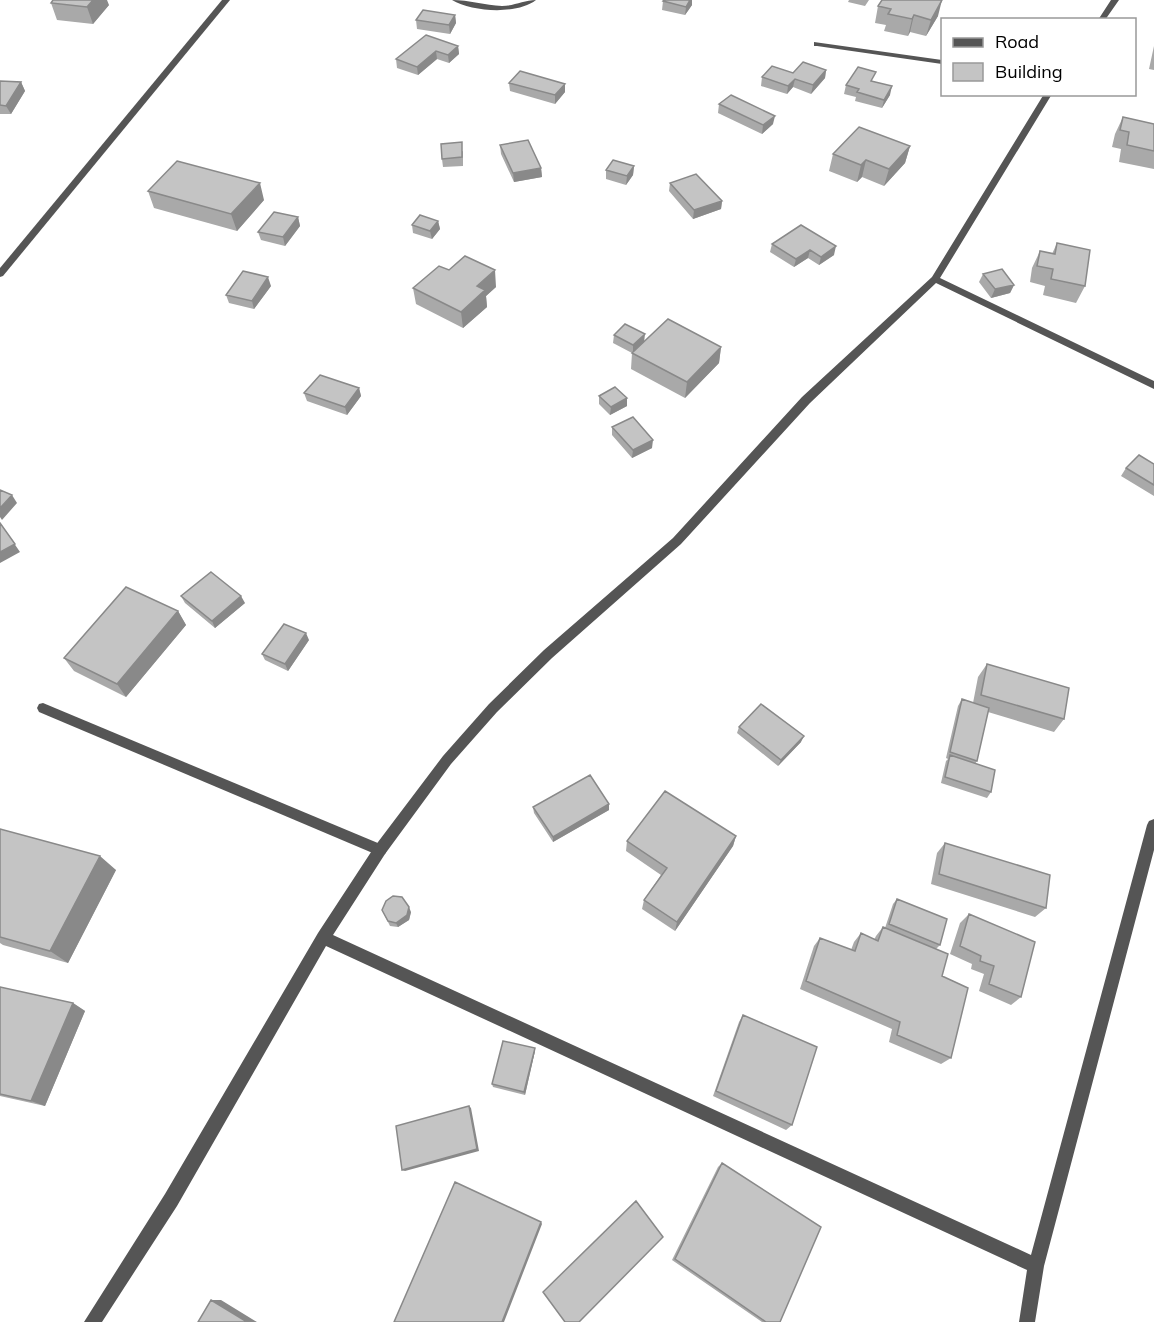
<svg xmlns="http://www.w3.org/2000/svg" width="1154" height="1322" viewBox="0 0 1154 1322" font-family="Mulish,sans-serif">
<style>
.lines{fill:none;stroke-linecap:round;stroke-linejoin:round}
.service{fill:#555;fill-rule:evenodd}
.minor{fill:#555;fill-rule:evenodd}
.tertiary{fill:#555;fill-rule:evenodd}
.wall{fill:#a9a9a9}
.shaded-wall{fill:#898989}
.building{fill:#c4c4c4;stroke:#898989;stroke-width:1.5}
</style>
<rect width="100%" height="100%" fill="#fff"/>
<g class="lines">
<!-- service -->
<path class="service" d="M 43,703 L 385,846 L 387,850 L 385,854 L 380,856 L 375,854 L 39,712 L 37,708 L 39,704 Z"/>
<!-- minor -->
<path class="minor" d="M 452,0 C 469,0 485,5 502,6 C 514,6 524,0 536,0 C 517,15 472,12 452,0 Z
M 1111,0 L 1119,0 L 1105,20 L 1098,20 Z
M 814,42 L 942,60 L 942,64 L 817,46 L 814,46 Z
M 1044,94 L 1052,94 L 940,278 L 1154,381 L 1154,389 L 936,283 L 810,403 L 681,544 L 552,658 L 497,712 L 451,764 L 385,854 L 333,935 L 1031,1255 L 1147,825 L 1149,821 L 1154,819 L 1154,850 L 1044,1266 L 1035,1322 L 1019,1322 L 1027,1270 L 326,946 L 177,1206 L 102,1322 L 84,1322 L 165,1194 L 318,933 L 375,846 L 443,756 L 489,704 L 544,650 L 673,538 L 802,397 L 932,277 Z"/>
<!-- tertiary -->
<path class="tertiary" d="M 222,0 L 230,0 L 3,276 L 0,277 L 0,268 Z"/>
</g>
<!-- wall -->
<path class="wall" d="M 664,0 L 692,0 L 692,5 L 685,15 L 662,10 L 663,1 Z
M 849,0 L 869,0 L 865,6 L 848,2 Z
M 51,3 L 109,5 L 93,24 L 57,20 Z
M 878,6 L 938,16 L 926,36 L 910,32 L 908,36 L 884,31 L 886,25 L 875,23 Z
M 455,15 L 456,23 L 450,34 L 417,29 L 416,20 Z
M 458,46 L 459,54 L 449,63 L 437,59 L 418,75 L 397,68 L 396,59 Z
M 1154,46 L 1154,70 L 1149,69 Z
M 826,70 L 825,78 L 811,94 L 793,87 L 787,94 L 761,86 L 762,77 Z
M 0,81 L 21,82 L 25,91 L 11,114 L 0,114 Z
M 874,81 L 890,95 L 882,108 L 855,101 L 856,97 L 844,94 L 846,85 Z
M 509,83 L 565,84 L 565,92 L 555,104 L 510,91 Z
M 719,104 L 773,124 L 762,134 L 718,113 Z
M 1123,117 L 1154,124 L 1154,169 L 1119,162 L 1121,149 L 1112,147 L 1115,134 Z
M 500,145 L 541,168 L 542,177 L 514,182 L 501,154 Z
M 910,146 L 905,163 L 884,186 L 862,177 L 857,182 L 829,171 L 833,154 Z
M 463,151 L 463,166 L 443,167 L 442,159 Z
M 634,166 L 633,175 L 626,185 L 606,179 L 606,170 Z
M 670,183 L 722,201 L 721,209 L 693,219 L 669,191 Z
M 148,191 L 264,200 L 237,231 L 154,208 Z
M 298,217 L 300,226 L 285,246 L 261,240 L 258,232 Z
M 438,221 L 440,229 L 432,239 L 413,233 L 412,225 Z
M 801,225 L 834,255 L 819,265 L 808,258 L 794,267 L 770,252 L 772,244 Z
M 1057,243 L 1085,286 L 1076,303 L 1043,295 L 1045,286 L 1030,282 L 1032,268 L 1040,251 L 1052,254 Z
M 449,270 L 496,287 L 486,296 L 487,307 L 463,328 L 416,304 L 413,288 Z
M 983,274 L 1014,285 L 1010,293 L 991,298 L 979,282 Z
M 271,286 L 254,309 L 229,303 L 226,295 Z
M 614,335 L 644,341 L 721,347 L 719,363 L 685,398 L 631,369 L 632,353 L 613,343 Z
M 359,388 L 361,396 L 347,415 L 307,401 L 304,393 Z
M 599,396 L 627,406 L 610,415 L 599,404 Z
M 612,427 L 652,448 L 632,458 L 612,435 Z
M 1154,464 L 1154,496 L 1121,476 L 1126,468 Z
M 181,596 L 245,603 L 215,628 L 185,603 Z
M 178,611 L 186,625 L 126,697 L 74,671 L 64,658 Z
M 309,640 L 288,671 L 265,660 L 262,654 Z
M 987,664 L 1064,719 L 1054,732 L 988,712 L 977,761 L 975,764 L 991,792 L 987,798 L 941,783 L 946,761 L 948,759 L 946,758 L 958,706 L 962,699 L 973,703 L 978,677 Z
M 739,727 L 801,742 L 778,766 L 737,733 Z
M 609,804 L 609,810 L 553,842 L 534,813 L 533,807 Z
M 0,829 L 116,870 L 68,963 L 3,945 L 0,943 Z
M 736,836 L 733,846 L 675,931 L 642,909 L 644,900 L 661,875 L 626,851 L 627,841 Z
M 945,843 L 1046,908 L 1035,917 L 931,884 L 937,853 Z
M 897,899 L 940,945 L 936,949 L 885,928 L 893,904 Z
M 382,910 L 411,912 L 409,920 L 398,927 L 390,926 Z
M 969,914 L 1021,997 L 1011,1005 L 979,991 L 984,974 L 971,969 L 972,964 L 950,954 L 960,923 Z
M 883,927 L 942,976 L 951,1058 L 941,1064 L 889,1042 L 892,1029 L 800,989 L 814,946 L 820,938 L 851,950 L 854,942 L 861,933 L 874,940 L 876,936 Z
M 0,987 L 73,1003 L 85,1011 L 45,1106 L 0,1096 Z
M 743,1015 L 792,1125 L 786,1130 L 713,1096 L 739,1022 Z
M 535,1048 L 535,1051 L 525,1095 L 493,1087 L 492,1084 Z
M 722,1163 L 780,1322 L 762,1322 L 672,1260 L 718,1167 Z"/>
<!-- shaded-wall -->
<path class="shaded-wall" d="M 93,0 L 107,0 L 109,5 L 93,24 L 87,7 Z
M 690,0 L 692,0 L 692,5 L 685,15 L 686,7 Z
M 942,0 L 938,16 L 926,36 L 931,20 Z
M 455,15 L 456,23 L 450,34 L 449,25 Z
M 914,15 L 910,32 L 908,36 L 912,19 Z
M 458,46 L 459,54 L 449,63 L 448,55 Z
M 436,51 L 437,59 L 418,75 L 417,67 Z
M 826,70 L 825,78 L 811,94 L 813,85 Z
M 795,79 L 793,87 L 787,94 L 788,86 Z
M 21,82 L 25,91 L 11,114 L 6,106 Z
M 565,84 L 565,92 L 555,104 L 555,95 Z
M 892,86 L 890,95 L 882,108 L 884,100 Z
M 775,116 L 773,124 L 762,134 L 763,125 Z
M 910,146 L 905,163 L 884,186 L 889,169 Z
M 866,160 L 862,177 L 857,182 L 861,165 Z
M 634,166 L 633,175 L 626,185 L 627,176 Z
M 541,168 L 542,177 L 514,182 L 513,173 Z
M 260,183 L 264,200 L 237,231 L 231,214 Z
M 722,201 L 721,209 L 693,219 L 694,210 Z
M 298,217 L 300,226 L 285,246 L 283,237 Z
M 438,221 L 440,229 L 432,239 L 430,231 Z
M 836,246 L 834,255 L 819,265 L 821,257 Z
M 810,250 L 808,258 L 794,267 L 796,259 Z
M 495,270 L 496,287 L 486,296 L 487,307 L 463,328 L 461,312 L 477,286 Z
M 268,277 L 271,286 L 254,309 L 252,301 Z
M 1014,285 L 1010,293 L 991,298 L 995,289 Z
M 645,334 L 644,343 L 633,353 L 633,345 Z
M 721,347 L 719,363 L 685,398 L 687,382 Z
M 359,388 L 361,396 L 347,415 L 345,407 Z
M 627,398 L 627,406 L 610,415 L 611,407 Z
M 653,440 L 652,448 L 632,458 L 633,450 Z
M 12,495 L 17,503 L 2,520 L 0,517 L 0,508 Z
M 5,530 L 20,552 L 0,563 L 0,552 Z
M 241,596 L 245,603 L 215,628 L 212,621 Z
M 178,611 L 186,625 L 126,697 L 117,684 Z
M 306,633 L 309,640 L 288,671 L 285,664 Z
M 804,736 L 801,742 L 778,766 L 781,760 Z
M 609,804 L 609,810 L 553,842 L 553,837 Z
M 736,836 L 733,846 L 675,931 L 677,922 Z
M 100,856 L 116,870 L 68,963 L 50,951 Z
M 409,907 L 411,912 L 409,920 L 398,927 L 396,923 Z
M 73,1003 L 85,1011 L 45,1106 L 31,1101 Z
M 535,1048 L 535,1051 L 525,1095 L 524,1092 Z
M 469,1106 L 471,1108 L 479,1151 L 405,1171 L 402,1170 Z
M 541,1222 L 542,1224 L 504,1322 L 502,1322 Z
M 211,1300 L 221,1300 L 257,1322 L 247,1322 Z"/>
<!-- building -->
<path class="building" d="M 53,0 L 93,0 L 87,7 L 51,3 Z
M 664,0 L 690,0 L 686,7 L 663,1 Z
M 882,0 L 942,0 L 931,20 L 914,15 L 912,19 L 888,14 L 891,9 L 878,6 Z
M 423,10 L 455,15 L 449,25 L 416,20 Z
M 426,35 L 458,46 L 448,55 L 436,51 L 417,67 L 396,59 Z
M 803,62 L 826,70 L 813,85 L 795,79 L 788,86 L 762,77 L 772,66 L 793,73 Z
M 858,67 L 876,72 L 871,81 L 892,86 L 884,100 L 857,92 L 859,89 L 846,85 Z
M 520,71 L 565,84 L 555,95 L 509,83 Z
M 0,81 L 21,82 L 6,106 L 0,105 Z
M 731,95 L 775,116 L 763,125 L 719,104 Z
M 1123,117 L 1154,124 L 1154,151 L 1127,145 L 1129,132 L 1120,130 Z
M 859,127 L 910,146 L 889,169 L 866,160 L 861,165 L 833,154 Z
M 528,140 L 541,168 L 513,173 L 500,145 Z
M 462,142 L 462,157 L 442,159 L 441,144 Z
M 613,160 L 634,166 L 627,176 L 606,170 Z
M 177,161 L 260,183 L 231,214 L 148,191 Z
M 696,174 L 722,201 L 694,210 L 670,183 Z
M 274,212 L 298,217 L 283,237 L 258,232 Z
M 420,215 L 438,221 L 430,231 L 412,225 Z
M 801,225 L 836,246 L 821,257 L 810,250 L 796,259 L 772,244 Z
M 1057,243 L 1090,250 L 1085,286 L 1051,279 L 1053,269 L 1037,266 L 1040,251 L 1055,254 Z
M 465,256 L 495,270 L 477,286 L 485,290 L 461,312 L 413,288 L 439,266 L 449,270 Z
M 1002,269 L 1014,285 L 995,289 L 983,274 Z
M 243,271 L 268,277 L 252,301 L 226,295 Z
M 668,319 L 721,347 L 687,382 L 632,353 Z
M 625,324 L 645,334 L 633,345 L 614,335 Z
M 320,375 L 359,388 L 345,407 L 304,393 Z
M 615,387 L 627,398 L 611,407 L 599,396 Z
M 633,417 L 653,440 L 633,450 L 612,427 Z
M 1139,455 L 1154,464 L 1154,485 L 1126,468 Z
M 0,490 L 12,495 L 0,508 Z
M 0,523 L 15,544 L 0,552 Z
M 211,572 L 241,596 L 212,621 L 181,596 Z
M 126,587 L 178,611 L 117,684 L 64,658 Z
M 284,624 L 306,633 L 285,664 L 262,654 Z
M 987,664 L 1069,688 L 1064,719 L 981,695 Z
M 962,699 L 989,708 L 977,761 L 950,752 Z
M 761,704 L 804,736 L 781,760 L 739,727 Z
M 950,755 L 995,770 L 991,792 L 945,777 Z
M 590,775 L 609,804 L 553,837 L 533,807 Z
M 665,791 L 736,836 L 677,922 L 644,900 L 667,868 L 627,841 Z
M 0,829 L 100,856 L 50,951 L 0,937 Z
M 945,843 L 1050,875 L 1046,908 L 939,874 Z
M 393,896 L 402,897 L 409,907 L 407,915 L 396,923 L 388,921 L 382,910 L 386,901 Z
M 897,899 L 947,919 L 940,945 L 889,924 Z
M 969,914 L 1035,942 L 1021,997 L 989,984 L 994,966 L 980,961 L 981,956 L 960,946 Z
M 883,927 L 948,954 L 942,976 L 968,988 L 951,1058 L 897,1035 L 900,1022 L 806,981 L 820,938 L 855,951 L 861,933 L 878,941 Z
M 0,987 L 73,1003 L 31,1101 L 0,1094 Z
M 743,1015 L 817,1047 L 792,1125 L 716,1091 Z
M 503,1041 L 535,1048 L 524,1092 L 492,1084 Z
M 469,1106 L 477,1149 L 402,1170 L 396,1126 Z
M 722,1163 L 821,1227 L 780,1322 L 766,1322 L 675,1259 Z
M 455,1182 L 541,1222 L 502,1322 L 394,1322 Z
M 636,1201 L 663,1237 L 579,1322 L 565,1322 L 543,1292 Z
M 211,1300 L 247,1322 L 198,1322 Z"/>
<!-- legend -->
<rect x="941" y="18" width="195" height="78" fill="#ffffff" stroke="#999999" stroke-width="1.5"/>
<rect x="953" y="38" width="30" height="9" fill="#555555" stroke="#999999" stroke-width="1.5"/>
<text x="995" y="48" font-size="18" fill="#000000">Road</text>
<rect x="953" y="63" width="30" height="18" fill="#c4c4c4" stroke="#999999" stroke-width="1.5"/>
<text x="995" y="78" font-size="18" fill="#000000">Building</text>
</svg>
